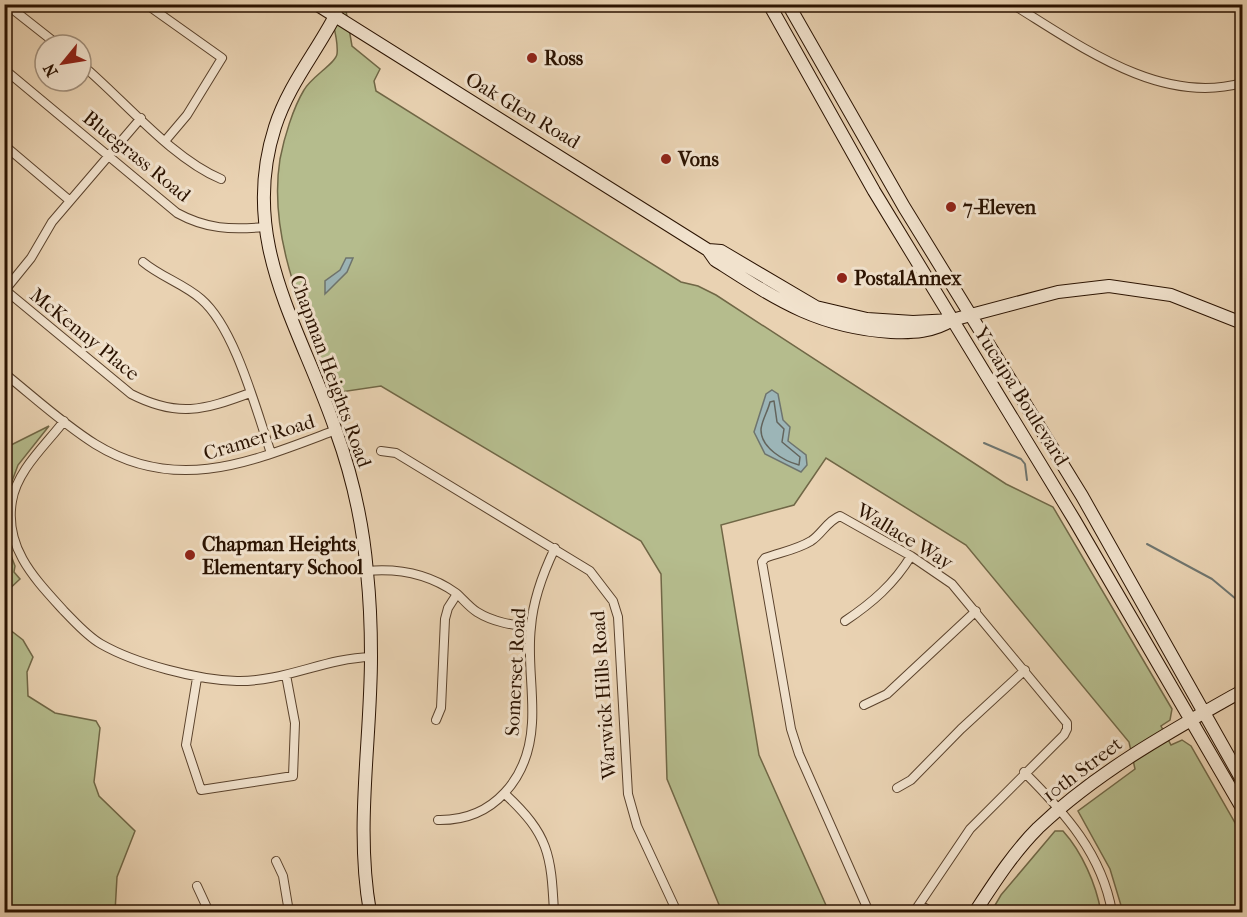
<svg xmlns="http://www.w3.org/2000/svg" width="1247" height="917" viewBox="0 0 1247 917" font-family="'IM FELL French Canon',serif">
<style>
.green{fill:#b5bc8d;stroke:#706746;stroke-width:1.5}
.water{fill:#9cb5b7;stroke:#6e746e;stroke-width:1.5}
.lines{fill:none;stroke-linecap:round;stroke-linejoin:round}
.shore{stroke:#63645c;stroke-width:1.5}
.stream{stroke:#6e746e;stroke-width:2}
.street-casing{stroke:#5a422c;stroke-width:10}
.secondary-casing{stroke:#2a1200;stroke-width:14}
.street{stroke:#f1e2cd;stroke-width:8}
.secondary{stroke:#f1e2cd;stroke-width:12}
.poi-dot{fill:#8f2418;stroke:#f1e2cd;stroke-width:2}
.labels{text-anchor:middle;stroke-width:6;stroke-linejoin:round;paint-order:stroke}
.poi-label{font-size:20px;font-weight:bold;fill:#2a1200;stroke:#f1e2cd;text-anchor:start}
.street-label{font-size:20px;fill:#2a1200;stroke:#f1e2cd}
</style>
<rect width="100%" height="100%" fill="#e9d2b2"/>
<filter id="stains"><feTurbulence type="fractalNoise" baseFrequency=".00333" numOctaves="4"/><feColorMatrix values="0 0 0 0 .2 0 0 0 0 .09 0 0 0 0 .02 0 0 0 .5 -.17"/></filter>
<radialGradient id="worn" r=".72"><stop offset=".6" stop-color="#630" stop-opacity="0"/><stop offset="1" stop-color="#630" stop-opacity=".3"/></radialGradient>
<!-- green -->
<path class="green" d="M 329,5 L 345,5 L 352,46 L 380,69 L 374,81 L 376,91 L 681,282 L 698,286 L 716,295 L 1006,484 L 1053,507 L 1172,709 L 1170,720 L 1161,726 L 1171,745 L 1182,740 L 1191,746 L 1242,835 L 1242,912 L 1123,912 L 1110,869 L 1078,811 L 1135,769 L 1129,742 L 966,545 L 826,458 L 794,505 L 721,525 L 759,755 L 829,912 L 722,912 L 667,779 L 661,574 L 641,541 L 381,386 L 334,393 C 307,318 267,241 280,159 C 284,138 293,108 304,90 C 311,77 336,63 337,54 C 339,39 331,19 329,5 Z
M 49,426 L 18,465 L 5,500 L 5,448 Z
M 4,537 L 15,566 L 14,572 L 20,579 L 5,593 Z
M 5,626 L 23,640 L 33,657 L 27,672 L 28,696 L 55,713 L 96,721 L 100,728 L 94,782 L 99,796 L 135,831 L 117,877 L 115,912 L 5,912 Z
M 1055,831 L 1063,831 C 1082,852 1096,884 1101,912 L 991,912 L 1001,895 Z"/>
<!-- water -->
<path class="water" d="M 346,258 L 353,258 L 347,272 L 325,294 L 325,281 L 340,270 Z
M 772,390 L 778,394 L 783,420 L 790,427 L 788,441 L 806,455 L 807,465 L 801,472 L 765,454 L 754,432 L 766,394 Z"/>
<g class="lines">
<!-- shore -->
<path class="shore" d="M 774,401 L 777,422 L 784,429 L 782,442 L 800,457 L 799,465 C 784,461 761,448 761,430 C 761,422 768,411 770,402 Z"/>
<!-- stream -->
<path class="stream" d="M 984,443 L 1021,459 L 1025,464 L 1027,480
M 1147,544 L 1212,579 L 1242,604"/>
<defs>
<path id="street" d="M 6,4 L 58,45
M 146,4 L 222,58 L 187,115 L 165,141
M 1012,4 C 1079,45 1160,106 1242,83
M 335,16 L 342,4
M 81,64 C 124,100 171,158 221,179
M 4,69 L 177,213 C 206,229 231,230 264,227
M 4,145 L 69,200
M 143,262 C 161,277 184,284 201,299 C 235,328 256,410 271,453
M 4,289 L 131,394 C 178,418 204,410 250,393
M 5,290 L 31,258 L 52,222 L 141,118
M 4,373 C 34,397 63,424 95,444 C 178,495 253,461 336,430
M 64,421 C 46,445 17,470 12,501 C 4,548 35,579 64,611 C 75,622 87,636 101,644 C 136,664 198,680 237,681 C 284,682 325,658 371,657
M 381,451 L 396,453 L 590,571 L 613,601 L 618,617 L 628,794 L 637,826 L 677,912
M 367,571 C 400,568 429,574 456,593 C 463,599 469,607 477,612 C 493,622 512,625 530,627
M 845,621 C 872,603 894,584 911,556
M 197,678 L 186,745 L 201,790 L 293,776 L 295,723 L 286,675
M 864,705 L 887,694 L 976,611
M 436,720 L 441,708 L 445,619 L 448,608 L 457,594
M 1024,772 C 1065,813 1102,854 1112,912
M 897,788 L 911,780 L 961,729 L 1025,670
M 505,794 C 549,835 551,854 554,912
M 438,820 C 494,821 529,778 532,723 C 534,691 527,658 531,627 C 533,599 543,573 555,548
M 276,861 L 283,876 L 289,912
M 197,886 L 209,912
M 920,905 L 932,912
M 448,911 L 531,912
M 869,912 L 799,754 L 791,729 L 762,562 L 765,558 C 781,552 796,550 811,541 C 822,534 827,521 840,516 L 911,556 L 952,584 L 1067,723 L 1067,729 L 1064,735 L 970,829 L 914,912"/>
<path id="secondary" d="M 316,4 L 708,250 L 715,260 C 776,299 816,327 891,332 C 913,333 933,332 952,320
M 769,4 L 874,191 L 1075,521 L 1242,808
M 788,4 L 904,207 L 1082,496 L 1242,780
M 335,16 C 315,54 288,86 275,127 C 238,242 301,327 336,431 C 352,475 363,525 367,572 C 370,600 371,628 371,656 C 371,742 355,827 370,912
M 708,250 L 721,251 L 816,307 L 867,319 L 913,322 L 952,320 L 1058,292 L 1109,286 L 1171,295 L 1242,323
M 975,912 C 994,883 1013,853 1038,828 C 1098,771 1171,731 1242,691"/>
</defs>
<!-- street casing -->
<use href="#street" class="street-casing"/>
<!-- secondary casing -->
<use href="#secondary" class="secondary-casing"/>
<!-- street -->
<use href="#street" class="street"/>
<!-- secondary -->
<use href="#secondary" class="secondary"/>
</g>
<!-- markers -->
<g class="poi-dot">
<circle cx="532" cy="58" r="6"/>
<circle cx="666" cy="159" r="6"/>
<circle cx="951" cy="207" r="6"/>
<circle cx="842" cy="278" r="6"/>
<circle cx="190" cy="555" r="6"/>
</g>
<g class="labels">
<!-- poi labels -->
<g class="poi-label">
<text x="544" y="65">Ross</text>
<text x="678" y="166">Vons</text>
<text x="963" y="214">7-Eleven</text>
<text x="854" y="285">PostalAnnex</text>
<text x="202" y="551">Chapman Heights<tspan x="202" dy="23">Elementary School</tspan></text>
</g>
<!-- street labels -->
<g class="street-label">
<text transform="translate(523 110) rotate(31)" y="7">Oak Glen Road</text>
<text transform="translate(137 156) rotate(39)" y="7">Bluegrass Road</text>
<text transform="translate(85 334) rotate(39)" y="7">McKenny Place</text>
<text transform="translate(331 371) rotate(70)" y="7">Chapman Heights Road</text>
<text transform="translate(1022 396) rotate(58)" y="7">Yucaipa Boulevard</text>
<text transform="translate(259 437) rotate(-17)" y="7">Cramer Road</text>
<text transform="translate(905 536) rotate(31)" y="7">Wallace Way</text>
<text transform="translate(515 672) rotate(-87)" y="7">Somerset Road</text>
<text transform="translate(603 695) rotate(-94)" y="7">Warwick Hills Road</text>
<text transform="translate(1082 769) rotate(-37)" y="7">10th Street</text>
</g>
</g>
<!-- margin -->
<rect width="1247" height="917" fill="none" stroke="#e9d2b2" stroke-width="24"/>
<rect x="6" y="6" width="1235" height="905" fill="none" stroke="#2a1200" stroke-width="3"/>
<rect x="12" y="12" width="1223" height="893" fill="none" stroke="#2a1200" stroke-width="1.5"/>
<!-- north arrow -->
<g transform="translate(63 63) rotate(240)"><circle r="28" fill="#f1e2cd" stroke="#a18f7b" stroke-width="1.5"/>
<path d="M0-4.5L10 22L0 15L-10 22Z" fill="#8f2418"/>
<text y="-9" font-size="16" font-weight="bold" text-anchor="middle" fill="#2a1200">N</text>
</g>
<rect width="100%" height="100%" filter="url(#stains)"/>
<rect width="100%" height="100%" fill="url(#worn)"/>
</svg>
